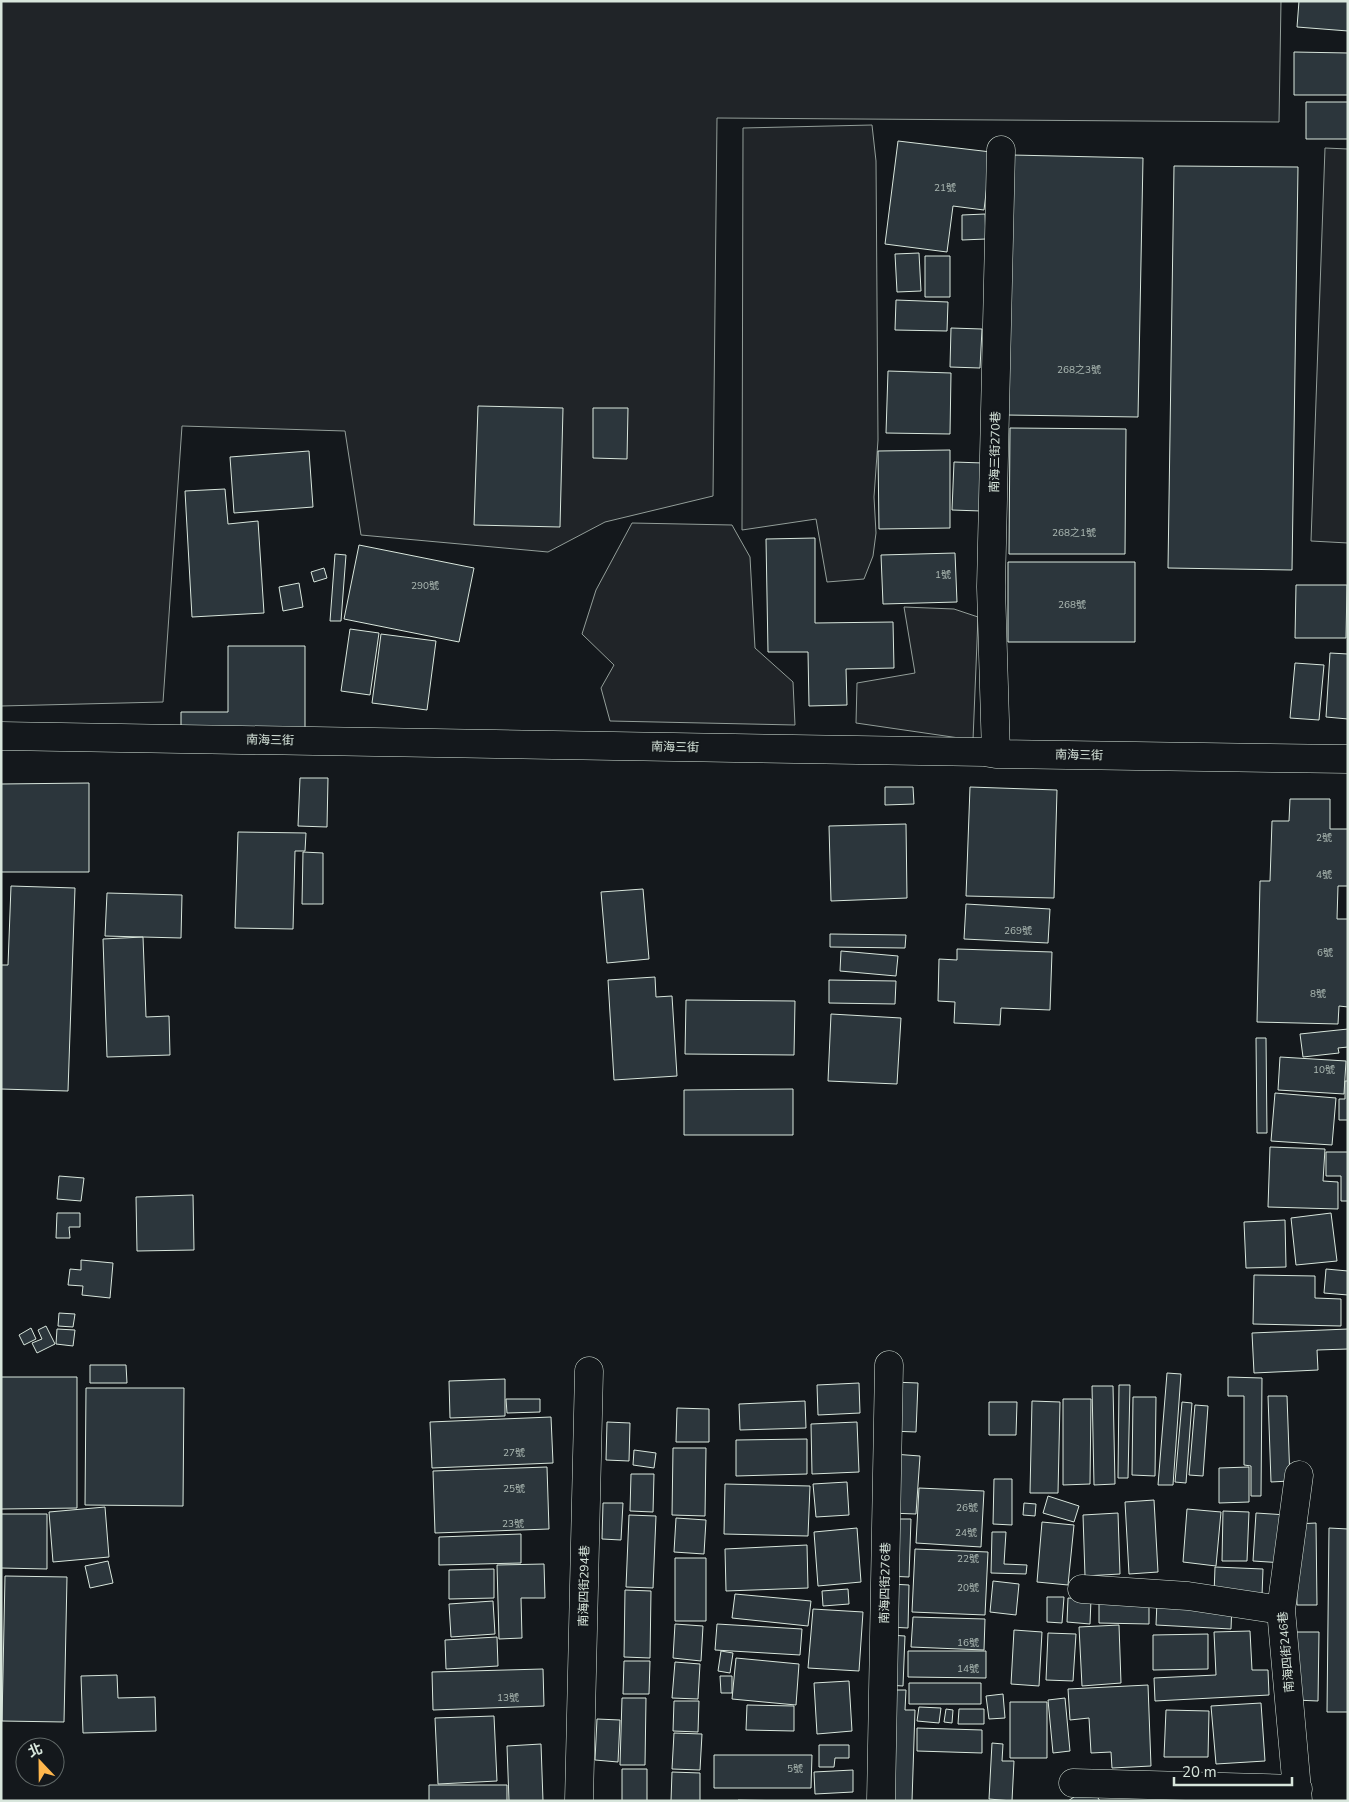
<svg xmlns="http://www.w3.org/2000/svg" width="1349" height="1802" viewBox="0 0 1349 1802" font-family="'Nunito Sans','Noto Sans TC',sans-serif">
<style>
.green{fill:#202428;stroke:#939e99}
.building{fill:#2c363c;stroke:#d8e6dc}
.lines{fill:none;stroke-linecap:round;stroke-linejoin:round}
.minor-casing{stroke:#d8e6dc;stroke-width:29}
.minor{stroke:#14181c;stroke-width:28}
.labels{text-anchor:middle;stroke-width:4;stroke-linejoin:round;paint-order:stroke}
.number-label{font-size:10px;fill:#adbab4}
.street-label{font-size:12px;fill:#d8e6dc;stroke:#14181c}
</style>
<rect width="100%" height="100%" fill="#14181c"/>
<!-- green -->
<path class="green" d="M 1,1 L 1281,1 L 1279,122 L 717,118 L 713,496 L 605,522 L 548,552 L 361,535 L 345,431 L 182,426 L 163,702 L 1,706 Z
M 872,125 L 876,161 L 878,440 L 874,497 L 876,533 L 873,556 L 864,579 L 827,582 L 816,519 L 742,530 L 743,128 Z
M 1325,148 L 1348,149 L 1348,543 L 1311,541 Z
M 632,523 L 732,525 L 750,557 L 755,648 L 793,682 L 795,725 L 610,721 L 601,688 L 614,665 L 582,634 L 596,590 Z
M 904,607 L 954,609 L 978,617 L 973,740 L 856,723 L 857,683 L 915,673 Z"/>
<!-- building -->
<path class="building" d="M 1299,1 L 1348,1 L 1348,31 L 1297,27 Z
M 1294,52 L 1348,53 L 1348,95 L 1294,95 Z
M 1306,102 L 1348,102 L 1348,139 L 1306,139 Z
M 898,141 L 991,152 L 984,210 L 953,206 L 947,252 L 885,244 Z
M 1012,155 L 1143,158 L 1138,417 L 1006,415 Z
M 1174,166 L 1298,167 L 1292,570 L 1168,568 Z
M 985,214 L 986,239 L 962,240 L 962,215 Z
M 919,253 L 921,291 L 897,292 L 895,254 Z
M 925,256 L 950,256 L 950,297 L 925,297 Z
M 896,300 L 948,302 L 947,331 L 895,330 Z
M 951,328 L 982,329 L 980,368 L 950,367 Z
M 888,371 L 951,373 L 950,434 L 886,433 Z
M 478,406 L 563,408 L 560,527 L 474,525 Z
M 593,408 L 628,408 L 627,459 L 593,458 Z
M 1010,428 L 1126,429 L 1125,554 L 1009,554 Z
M 950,450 L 950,528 L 879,529 L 878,451 Z
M 309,451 L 313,507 L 234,513 L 230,457 Z
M 954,462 L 983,463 L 981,511 L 952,510 Z
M 225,489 L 228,524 L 258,521 L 264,613 L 192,617 L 185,491 Z
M 815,538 L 815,623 L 893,622 L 894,668 L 846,669 L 847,705 L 809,706 L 808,652 L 768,652 L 766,539 Z
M 359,545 L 474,568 L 459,642 L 344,619 Z
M 955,553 L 957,602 L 883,604 L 881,555 Z
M 335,554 L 346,555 L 341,621 L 330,621 Z
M 1008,562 L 1135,562 L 1135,642 L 1008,642 Z
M 324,568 L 327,578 L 314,582 L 311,572 Z
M 299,583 L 303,607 L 283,611 L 279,587 Z
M 1296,585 L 1347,585 L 1346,638 L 1295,638 Z
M 350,629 L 379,633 L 370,695 L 341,691 Z
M 381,634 L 436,641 L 427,710 L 372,703 Z
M 228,646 L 305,646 L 305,732 L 181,733 L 181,712 L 228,712 Z
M 1330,653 L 1348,654 L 1348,719 L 1326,717 Z
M 1295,663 L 1324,665 L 1319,720 L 1290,718 Z
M 300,778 L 328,778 L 327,827 L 298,826 Z
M 89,783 L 89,872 L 1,872 L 1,784 Z
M 885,787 L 913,787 L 914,804 L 885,805 Z
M 970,787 L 1057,790 L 1054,898 L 966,896 Z
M 1290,799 L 1330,799 L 1330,829 L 1348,829 L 1348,886 L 1338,886 L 1337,919 L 1348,919 L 1348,1007 L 1339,1006 L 1338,1024 L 1257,1022 L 1260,881 L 1270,881 L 1272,821 L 1289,821 Z
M 906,824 L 907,898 L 831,901 L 829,826 Z
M 238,832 L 306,833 L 305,851 L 295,851 L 293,929 L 235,928 Z
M 303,852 L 323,853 L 323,904 L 302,904 Z
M 11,886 L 75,888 L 68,1091 L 1,1089 L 1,965 L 8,965 Z
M 643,889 L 649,959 L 607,963 L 601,892 Z
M 107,893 L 182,895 L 181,938 L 105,936 Z
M 966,904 L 1050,909 L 1048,943 L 964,939 Z
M 830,934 L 906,935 L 905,948 L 830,947 Z
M 143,937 L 146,1017 L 169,1016 L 170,1055 L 107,1057 L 103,939 Z
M 957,949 L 1052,952 L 1050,1010 L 1001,1008 L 1000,1025 L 954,1023 L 955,1002 L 938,1001 L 939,959 L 957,960 Z
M 841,951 L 898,956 L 896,976 L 840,971 Z
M 655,977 L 656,997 L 672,996 L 677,1076 L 614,1080 L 608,980 Z
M 829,980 L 896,981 L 895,1004 L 829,1003 Z
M 686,1000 L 795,1001 L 794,1055 L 685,1054 Z
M 831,1014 L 901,1018 L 897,1084 L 828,1081 Z
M 1348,1029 L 1348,1047 L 1338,1048 L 1339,1053 L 1303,1057 L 1300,1034 Z
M 1256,1038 L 1266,1038 L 1267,1133 L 1257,1133 Z
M 1280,1057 L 1346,1061 L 1344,1094 L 1278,1090 Z
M 1345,1081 L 1348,1081 L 1348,1120 L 1339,1120 L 1339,1099 L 1345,1099 Z
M 793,1089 L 793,1135 L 684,1135 L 684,1090 Z
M 1275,1093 L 1336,1098 L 1332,1145 L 1271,1141 Z
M 1270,1147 L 1325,1149 L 1323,1181 L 1338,1182 L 1338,1209 L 1268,1207 Z
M 1326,1152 L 1348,1152 L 1348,1201 L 1341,1201 L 1341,1176 L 1326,1176 Z
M 59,1176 L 84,1178 L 81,1201 L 57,1199 Z
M 193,1195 L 194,1250 L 137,1251 L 136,1197 Z
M 57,1213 L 80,1213 L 80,1227 L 69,1227 L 70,1238 L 56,1238 Z
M 1331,1213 L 1337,1261 L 1296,1265 L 1291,1218 Z
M 1285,1220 L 1286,1267 L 1246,1268 L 1244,1222 Z
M 81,1260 L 113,1263 L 110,1298 L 82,1295 L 83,1286 L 68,1285 L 70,1269 L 81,1270 Z
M 1326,1269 L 1348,1271 L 1348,1295 L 1324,1293 Z
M 1254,1275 L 1315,1276 L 1315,1298 L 1341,1299 L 1341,1326 L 1253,1324 Z
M 59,1313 L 75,1314 L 73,1327 L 58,1326 Z
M 46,1326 L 55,1344 L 37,1353 L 32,1343 L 42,1339 L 38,1330 Z
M 31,1328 L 36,1339 L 24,1345 L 19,1335 Z
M 57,1329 L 75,1330 L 73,1346 L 56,1344 Z
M 1348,1329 L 1348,1349 L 1317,1350 L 1318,1370 L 1254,1373 L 1252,1333 Z
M 90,1365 L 126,1365 L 127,1383 L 90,1383 Z
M 1167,1373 L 1181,1374 L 1173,1485 L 1158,1485 Z
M 1,1377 L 77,1377 L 77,1508 L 1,1509 Z
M 1228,1377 L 1262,1378 L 1261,1496 L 1251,1496 L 1251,1466 L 1244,1465 L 1244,1396 L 1228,1396 Z
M 505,1379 L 505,1416 L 450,1418 L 449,1381 Z
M 892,1382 L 918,1383 L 916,1432 L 890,1431 Z
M 859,1383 L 860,1413 L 818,1415 L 817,1385 Z
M 1119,1385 L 1130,1385 L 1128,1478 L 1118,1478 Z
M 1092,1386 L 1113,1386 L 1115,1484 L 1094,1485 Z
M 86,1388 L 184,1388 L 183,1506 L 85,1505 Z
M 1268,1396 L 1287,1396 L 1290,1481 L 1271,1482 Z
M 1133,1397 L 1156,1397 L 1155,1476 L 1132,1475 Z
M 506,1399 L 540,1399 L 540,1412 L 507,1413 Z
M 1063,1399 L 1091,1399 L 1090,1484 L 1063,1485 Z
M 805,1401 L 806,1428 L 740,1430 L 739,1404 Z
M 1032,1401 L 1060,1402 L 1058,1493 L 1030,1493 Z
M 989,1402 L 1017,1402 L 1016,1435 L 989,1435 Z
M 1182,1402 L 1192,1403 L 1186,1483 L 1175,1482 Z
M 1195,1405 L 1208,1406 L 1203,1476 L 1189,1475 Z
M 677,1408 L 709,1409 L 709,1442 L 676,1442 Z
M 551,1417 L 553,1463 L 432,1468 L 430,1422 Z
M 607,1422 L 630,1423 L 629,1461 L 606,1460 Z
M 857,1422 L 859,1472 L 812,1474 L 811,1424 Z
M 807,1439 L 807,1474 L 736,1476 L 736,1440 Z
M 673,1448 L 706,1448 L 705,1516 L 672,1515 Z
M 634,1450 L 656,1453 L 654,1468 L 633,1465 Z
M 893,1454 L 920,1456 L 916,1514 L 889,1513 Z
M 547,1467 L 549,1529 L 435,1533 L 433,1471 Z
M 1249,1467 L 1249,1502 L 1219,1503 L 1219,1468 Z
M 631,1474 L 654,1474 L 653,1512 L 630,1511 Z
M 994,1479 L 1012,1479 L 1012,1525 L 993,1524 Z
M 847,1482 L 849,1515 L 816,1517 L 813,1484 Z
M 725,1484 L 810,1486 L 808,1536 L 724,1534 Z
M 919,1488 L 984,1491 L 981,1547 L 916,1543 Z
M 1048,1496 L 1079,1506 L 1074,1522 L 1043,1513 Z
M 1154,1500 L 1158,1572 L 1129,1574 L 1125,1502 Z
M 603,1503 L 623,1503 L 621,1540 L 602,1539 Z
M 1024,1503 L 1036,1504 L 1035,1516 L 1023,1515 Z
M 105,1507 L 109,1557 L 53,1562 L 49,1512 Z
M 1187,1509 L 1221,1512 L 1216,1566 L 1183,1562 Z
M 1223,1511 L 1249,1512 L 1247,1561 L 1222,1561 Z
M 1118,1513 L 1120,1574 L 1085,1576 L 1083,1515 Z
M 1256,1513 L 1287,1515 L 1284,1563 L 1253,1561 Z
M 1,1514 L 47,1514 L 47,1569 L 1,1568 Z
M 629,1515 L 656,1516 L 653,1588 L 626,1587 Z
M 676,1518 L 706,1520 L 704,1554 L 674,1552 Z
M 890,1519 L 911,1519 L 909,1577 L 887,1576 Z
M 1042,1522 L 1074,1525 L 1068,1585 L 1037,1582 Z
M 1316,1523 L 1317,1605 L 1297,1605 L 1295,1524 Z
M 857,1528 L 861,1582 L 818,1586 L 814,1532 Z
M 1329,1528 L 1348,1529 L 1348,1712 L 1327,1712 Z
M 992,1532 L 1006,1532 L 1004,1564 L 1027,1565 L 1026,1574 L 991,1573 Z
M 521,1534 L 521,1563 L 439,1565 L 439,1537 Z
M 807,1545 L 808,1588 L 726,1591 L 725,1549 Z
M 915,1549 L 988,1552 L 985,1615 L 912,1612 Z
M 675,1558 L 706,1558 L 706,1621 L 675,1621 Z
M 108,1561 L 113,1583 L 90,1588 L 85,1566 Z
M 544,1564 L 545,1598 L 521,1598 L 522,1638 L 499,1639 L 497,1565 Z
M 1215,1567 L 1263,1569 L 1262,1596 L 1214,1595 Z
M 494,1569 L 494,1598 L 449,1599 L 449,1570 Z
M 5,1576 L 67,1577 L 64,1722 L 2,1721 Z
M 993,1581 L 1019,1584 L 1016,1615 L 990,1612 Z
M 891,1584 L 909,1585 L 908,1628 L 889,1627 Z
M 848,1589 L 849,1604 L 823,1606 L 822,1591 Z
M 625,1590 L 651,1591 L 650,1658 L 624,1657 Z
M 735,1594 L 811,1601 L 808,1626 L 732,1618 Z
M 1047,1597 L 1064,1597 L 1062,1623 L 1047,1622 Z
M 1068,1598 L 1091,1599 L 1090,1624 L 1067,1622 Z
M 1099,1600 L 1149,1600 L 1149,1624 L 1099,1623 Z
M 493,1601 L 495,1634 L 451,1637 L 449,1604 Z
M 1157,1601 L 1232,1604 L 1231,1629 L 1156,1625 Z
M 813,1609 L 863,1612 L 859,1671 L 808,1668 Z
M 913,1617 L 985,1619 L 984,1650 L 911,1647 Z
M 675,1624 L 703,1626 L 701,1661 L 673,1658 Z
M 717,1624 L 802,1629 L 800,1655 L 715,1650 Z
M 1119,1625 L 1121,1683 L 1082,1686 L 1079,1627 Z
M 1014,1630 L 1042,1632 L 1039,1686 L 1011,1684 Z
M 1250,1631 L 1252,1670 L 1268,1670 L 1269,1695 L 1155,1701 L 1154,1678 L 1216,1675 L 1214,1632 Z
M 1296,1632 L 1319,1632 L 1318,1701 L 1295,1700 Z
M 1048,1633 L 1076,1634 L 1073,1681 L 1046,1680 Z
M 1208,1634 L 1208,1669 L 1153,1670 L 1153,1635 Z
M 890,1635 L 905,1636 L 903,1686 L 887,1685 Z
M 497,1637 L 498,1666 L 446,1669 L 445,1640 Z
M 721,1651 L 733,1653 L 730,1673 L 718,1671 Z
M 908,1651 L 986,1651 L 986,1678 L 908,1677 Z
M 736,1658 L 799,1664 L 796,1705 L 732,1699 Z
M 624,1661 L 650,1661 L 649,1694 L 623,1694 Z
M 675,1662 L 700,1664 L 698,1699 L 672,1698 Z
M 543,1669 L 544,1706 L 433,1710 L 432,1672 Z
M 117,1675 L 118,1698 L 155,1697 L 156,1731 L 83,1733 L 81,1676 Z
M 720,1676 L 732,1676 L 732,1693 L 721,1693 Z
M 849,1681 L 852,1731 L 817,1734 L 814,1683 Z
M 909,1683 L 981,1683 L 981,1704 L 909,1704 Z
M 1148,1685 L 1151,1766 L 1112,1768 L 1111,1752 L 1091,1753 L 1089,1718 L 1070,1720 L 1068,1689 Z
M 890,1690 L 906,1690 L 905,1710 L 915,1710 L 912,1801 L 886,1801 Z
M 1003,1694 L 1005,1718 L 989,1719 L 986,1696 Z
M 622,1698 L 646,1698 L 645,1765 L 620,1765 Z
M 1065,1698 L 1070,1751 L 1053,1753 L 1048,1700 Z
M 674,1701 L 699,1701 L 698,1732 L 673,1731 Z
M 1010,1702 L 1047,1702 L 1047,1758 L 1010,1758 Z
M 1261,1703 L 1265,1761 L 1216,1764 L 1211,1706 Z
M 747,1705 L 794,1706 L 794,1731 L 746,1730 Z
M 919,1707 L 941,1708 L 939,1723 L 917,1721 Z
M 946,1709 L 953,1710 L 952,1723 L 944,1722 Z
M 959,1709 L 984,1709 L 984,1724 L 958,1724 Z
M 1166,1710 L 1209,1711 L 1208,1757 L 1164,1757 Z
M 494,1716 L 497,1781 L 438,1784 L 435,1718 Z
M 597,1719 L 620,1720 L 618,1762 L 595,1760 Z
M 917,1728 L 982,1730 L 982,1753 L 917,1751 Z
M 674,1733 L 702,1734 L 700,1770 L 672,1769 Z
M 992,1743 L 1003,1744 L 1002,1761 L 1014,1761 L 1012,1801 L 989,1799 Z
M 541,1744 L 543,1801 L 509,1801 L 507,1746 Z
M 819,1745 L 849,1745 L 849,1758 L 835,1758 L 834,1767 L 819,1767 Z
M 714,1755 L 812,1755 L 811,1788 L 714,1788 Z
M 622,1769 L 647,1769 L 647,1801 L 622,1801 Z
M 853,1770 L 853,1792 L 815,1794 L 814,1772 Z
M 672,1772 L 700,1773 L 700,1801 L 671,1801 Z
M 429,1785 L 507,1785 L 507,1801 L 429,1801 Z
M 1090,1786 L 1100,1801 L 1068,1801 Z
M 738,1800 L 794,1801 L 738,1801 Z"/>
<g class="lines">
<defs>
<path id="minor" d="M 1,736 L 984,752 L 996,754 L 1348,759
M 996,754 L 991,587 L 1001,150
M 1082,1589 L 1188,1596 L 1281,1610
M 1073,1783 L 1298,1789
M 579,1801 L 589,1371
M 881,1801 L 889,1365
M 1298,1801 L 1281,1610 L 1299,1475"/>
</defs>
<!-- minor casing -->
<use href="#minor" class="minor-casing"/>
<!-- minor -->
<use href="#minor" class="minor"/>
</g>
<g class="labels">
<!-- number labels -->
<g class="number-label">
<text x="945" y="191">21號</text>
<text x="1079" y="373">268之3號</text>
<text x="1074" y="536">268之1號</text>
<text x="943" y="578">1號</text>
<text x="425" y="589">290號</text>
<text x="1072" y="608">268號</text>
<text x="1324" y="841">2號</text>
<text x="1324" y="878">4號</text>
<text x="1018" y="934">269號</text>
<text x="1325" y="956">6號</text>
<text x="1318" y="997">8號</text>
<text x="1324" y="1073">10號</text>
<text x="514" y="1456">27號</text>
<text x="514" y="1492">25號</text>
<text x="967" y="1511">26號</text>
<text x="513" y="1527">23號</text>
<text x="966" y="1536">24號</text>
<text x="968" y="1562">22號</text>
<text x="968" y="1591">20號</text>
<text x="968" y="1646">16號</text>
<text x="968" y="1672">14號</text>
<text x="508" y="1701">13號</text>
<text x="795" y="1772">5號</text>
</g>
<!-- street labels -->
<g class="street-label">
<text transform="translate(995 452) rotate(-89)" y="4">南海三街270巷</text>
<text transform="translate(270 740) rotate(1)" y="4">南海三街</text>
<text transform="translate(675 747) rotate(1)" y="4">南海三街</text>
<text transform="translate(1079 755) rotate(1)" y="4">南海三街</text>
<text transform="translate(885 1583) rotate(-89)" y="4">南海四街276巷</text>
<text transform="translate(584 1586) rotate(-89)" y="4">南海四街294巷</text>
<text transform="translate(1286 1652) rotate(-95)" y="4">南海四街246巷</text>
</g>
</g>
<!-- border -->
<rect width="1349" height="1802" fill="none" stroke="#d8e6dc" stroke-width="5"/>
<!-- north arrow -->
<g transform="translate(40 1762) rotate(338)"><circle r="24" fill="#14181c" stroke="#626a69"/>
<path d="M0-4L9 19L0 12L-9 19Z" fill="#ffb74d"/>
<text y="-8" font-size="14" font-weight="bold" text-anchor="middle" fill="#d8e6dc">北</text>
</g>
<!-- scale -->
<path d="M1174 1777v8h118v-8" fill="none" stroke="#d8e6dc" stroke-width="2.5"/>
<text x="1182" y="1777" font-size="15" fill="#d8e6dc" stroke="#14181c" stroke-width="4" paint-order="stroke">20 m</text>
</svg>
